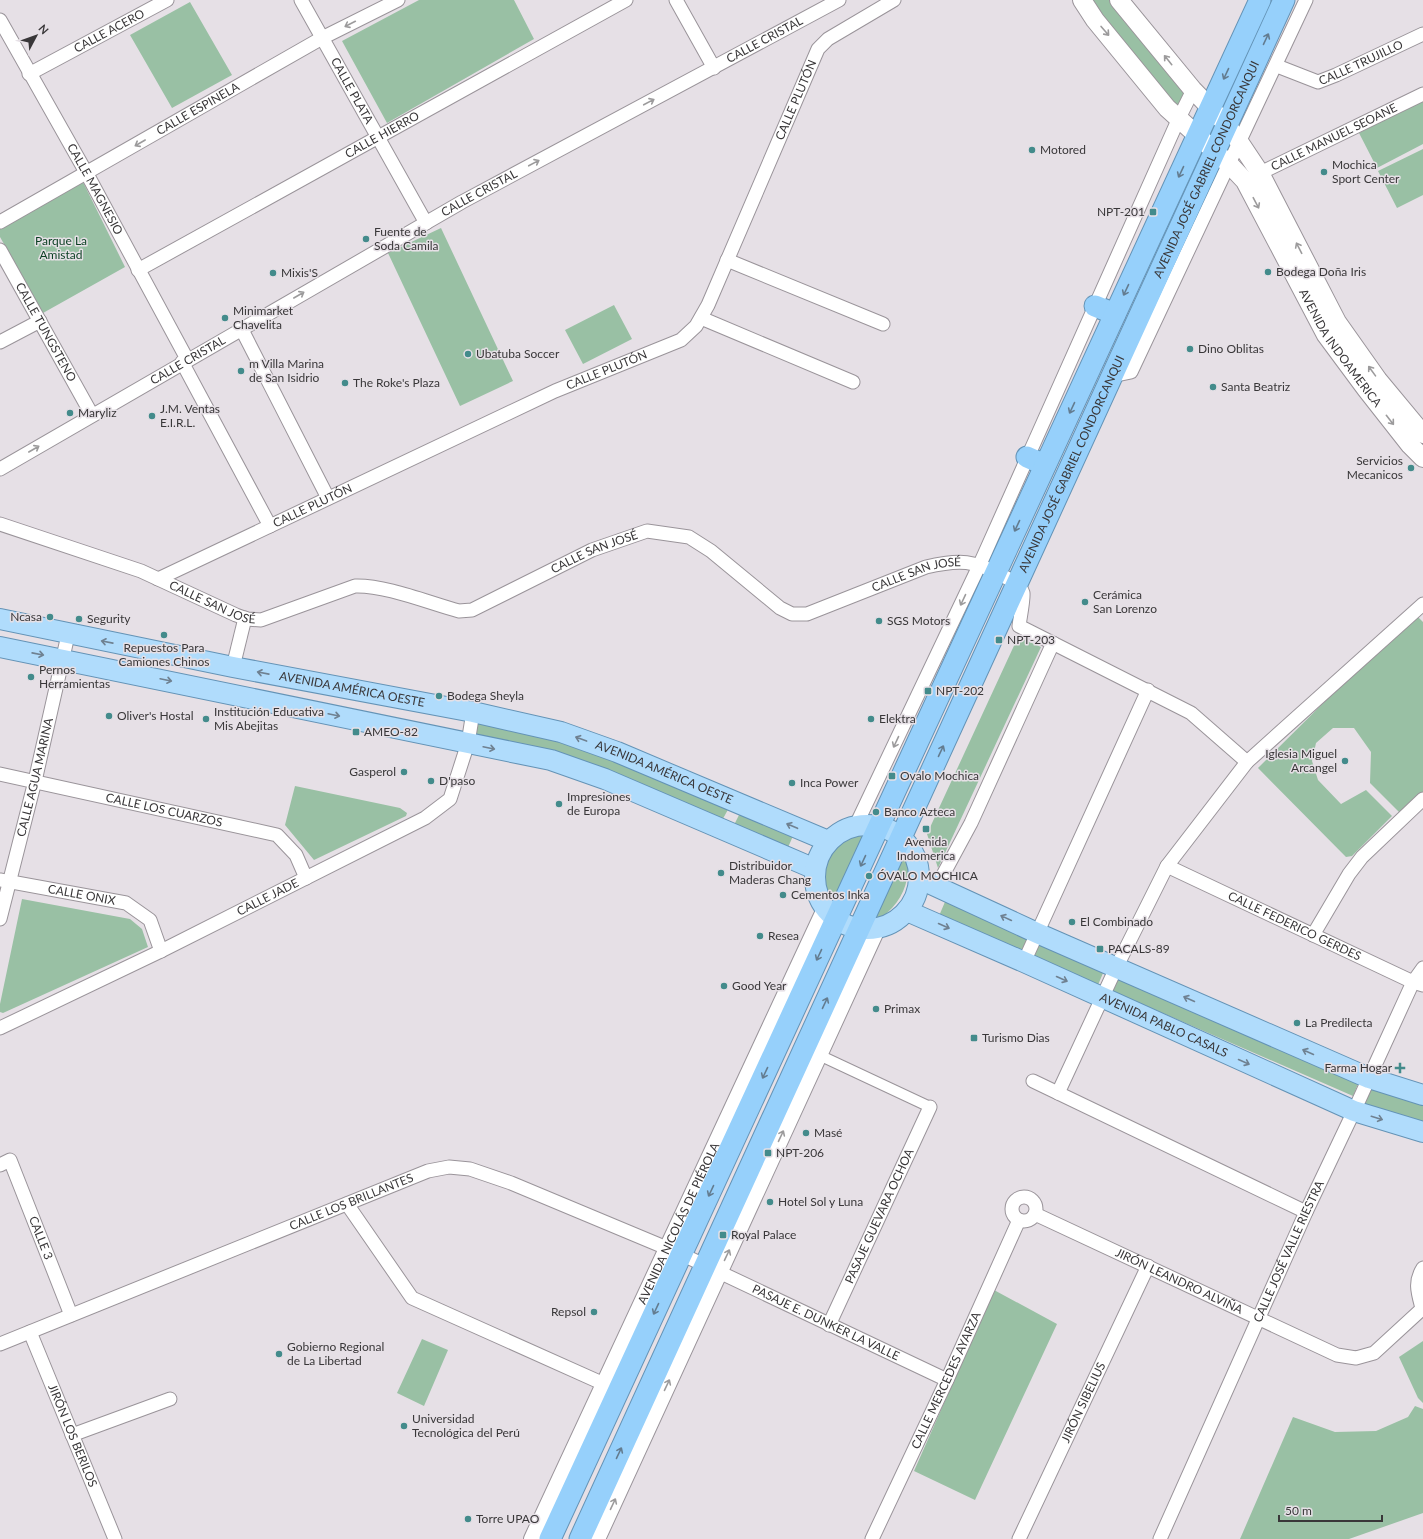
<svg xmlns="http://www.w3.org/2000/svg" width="1423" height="1539" viewBox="0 0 1423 1539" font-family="Lato,sans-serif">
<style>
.green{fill:#99c0a4}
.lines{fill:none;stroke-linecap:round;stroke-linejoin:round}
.pedestrian-casing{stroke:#9a949a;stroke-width:12}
.minor-casing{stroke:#9a949a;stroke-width:15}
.tertiary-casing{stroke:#9a949a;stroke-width:18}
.secondary-casing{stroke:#9a949a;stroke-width:20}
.primary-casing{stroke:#6493b6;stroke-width:22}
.trunk-casing{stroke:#6493b6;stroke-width:23}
.pedestrian{stroke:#fff;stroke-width:10}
.minor{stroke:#fff;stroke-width:13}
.tertiary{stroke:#fff;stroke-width:16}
.secondary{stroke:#fff;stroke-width:18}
.primary{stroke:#b0dcfc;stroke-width:20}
.trunk{stroke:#96d0fb;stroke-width:21}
.oneway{stroke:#9c9b9c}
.oneway2{stroke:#637c90}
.oneway3{stroke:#6f8191}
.poi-dot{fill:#438b8b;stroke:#e6e0e6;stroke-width:1.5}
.labels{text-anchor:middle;stroke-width:3;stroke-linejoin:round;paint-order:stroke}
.street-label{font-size:12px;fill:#393739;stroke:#e6e0e6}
.poi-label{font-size:12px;fill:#393739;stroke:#e6e0e6;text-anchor:start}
.park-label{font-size:12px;fill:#0a3f22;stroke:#e6e0e6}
</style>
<rect width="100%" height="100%" fill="#e6e0e6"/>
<!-- green -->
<path class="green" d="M 419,0 L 514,0 L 534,39 L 387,123 L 342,41 Z
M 1092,0 L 1111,0 L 1185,91 L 1178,107 L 1100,13 Z
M 190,2 L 232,75 L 172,108 L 130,35 Z
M 1423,100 L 1423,144 L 1377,168 L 1359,133 Z
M 1423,149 L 1423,195 L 1397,208 L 1378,171 Z
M 83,182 L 125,267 L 43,313 L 0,237 L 0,226 Z
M 441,228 L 513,381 L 460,406 L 388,253 Z
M 614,305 L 632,339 L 583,364 L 565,330 Z
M 1414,613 L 1423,622 L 1423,798 L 1404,817 L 1370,783 L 1371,752 L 1354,728 L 1333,728 L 1316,743 L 1312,761 L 1318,780 L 1341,804 L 1366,790 L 1392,816 L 1352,856 L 1346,857 L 1258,768 Z
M 1018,637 L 1041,647 L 938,868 L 927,834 Z
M 478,718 L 569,739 L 730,806 L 720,824 L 474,739 Z
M 295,786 L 400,808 L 407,813 L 406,816 L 314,860 L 285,825 Z
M 741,811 L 793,836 L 786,852 L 732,829 Z
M 866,829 L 834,904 C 831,901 827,898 826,894 C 821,878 828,853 841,842 C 848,836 856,832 866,829 Z
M 899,849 L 907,853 C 911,876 905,897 887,913 C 886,915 883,918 880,919 C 877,921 872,921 868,921 Z
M 947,897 L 1106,966 L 1098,985 L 939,916 Z
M 22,899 L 130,919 L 142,929 L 148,947 L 3,1013 L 0,1012 L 0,1004 Z
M 1120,974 L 1360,1079 L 1353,1096 L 1112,991 Z
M 1370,1082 L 1423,1100 L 1423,1122 L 1360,1102 Z
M 994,1290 L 1057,1324 L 975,1500 L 914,1471 Z
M 422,1339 L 448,1350 L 424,1406 L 397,1393 Z
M 1423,1341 L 1423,1403 L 1418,1398 L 1399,1357 Z
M 1415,1406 L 1423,1409 L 1423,1513 L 1349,1539 L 1240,1539 L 1293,1417 L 1335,1432 L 1376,1431 L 1408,1417 Z"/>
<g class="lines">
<defs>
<path id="pedestrian" d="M 819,1055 L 930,1107"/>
<g id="minor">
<path id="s1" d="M 301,0 L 426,223"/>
<path d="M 676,0 L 714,68"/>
<path id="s2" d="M 0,20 L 87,174 L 187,359"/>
<path id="s3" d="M 1277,66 L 1318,82 L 1336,75 L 1423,34"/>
<path id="s4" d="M 29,74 L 167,0"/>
<path id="s5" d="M 1254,176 L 1423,94"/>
<path id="s6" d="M 0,222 L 322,38 L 398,0"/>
<path id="s7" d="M 0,250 L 92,415"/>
<path d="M 727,260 L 883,324"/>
<path id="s8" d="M 138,270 L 626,0"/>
<path d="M 701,318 L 853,382"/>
<path d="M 241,328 L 328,498"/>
<path d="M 0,342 L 40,321"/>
<path d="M 182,362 L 270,526"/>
<path d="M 1112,376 L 1131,372 L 1306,0"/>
<path id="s9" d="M 0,469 L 462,202 L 839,0"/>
<path id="s10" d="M 0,524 L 141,571 L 236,615 L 247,619 L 261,620 L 355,586 C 386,585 429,603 459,611 L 472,610 L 592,550 L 647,531 L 689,537 L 711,551 L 780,608 L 792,614 L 807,614 L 926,567 C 960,559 974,560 1005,577 C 1012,581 1020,584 1023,593 C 1024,598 1020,618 1019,626 L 1191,713 L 1247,762"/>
<path id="s11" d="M 158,579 L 555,391 L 681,340 L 696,326 L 708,305 L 818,49 L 828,39 L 894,0"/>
<path d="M 233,667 L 245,618"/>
<path id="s12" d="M 0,774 L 277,835 L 296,855 L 306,878"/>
<path d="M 856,825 L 980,564 L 1179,118 L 1193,90"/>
<path id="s13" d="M 1167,866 L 1413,982 L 1423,985"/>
<path id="s14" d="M 0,880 L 126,903 L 150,920 L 161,951"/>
<path d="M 937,886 L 971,823 L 1053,643"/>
<path id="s15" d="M 0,919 L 35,781 L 68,635"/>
<path d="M 1313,935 L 1349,874 L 1362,857 L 1423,799"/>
<path d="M 1024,962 L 1148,690"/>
<path id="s16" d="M 0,1028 L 161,951 L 425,818 L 450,799 L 468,743 L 473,712"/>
<path d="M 1033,1081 L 1306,1212"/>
<path d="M 1058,1093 L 1116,968 L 1167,866 L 1247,762 L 1423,604"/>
<path id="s17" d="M 0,1165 L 10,1160 L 71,1315"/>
<circle cx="1024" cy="1209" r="12"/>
<path d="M 347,1204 L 412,1298 L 604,1384"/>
<path id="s18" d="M 1035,1214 L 1337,1355 L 1356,1358 L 1374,1353 L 1423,1308"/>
<path d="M 1422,1308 C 1418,1293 1414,1282 1423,1268"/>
<path id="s19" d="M 829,1325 L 930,1107"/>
<path id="s20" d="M 30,1332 L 115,1539"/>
<path id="s21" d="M 0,1344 L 428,1171 L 449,1167 L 470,1169 L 511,1183 L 681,1254 L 947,1380"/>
<path d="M 72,1435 L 170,1399"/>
<path id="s22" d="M 872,1539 L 947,1380 L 1019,1220"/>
<path id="s23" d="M 1019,1539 L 1148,1266"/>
<path id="s24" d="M 1160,1539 L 1306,1212 L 1354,1111 L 1413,982 L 1423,968"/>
</g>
<g id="tertiary">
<path id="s25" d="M 532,1539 L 825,909"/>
<path d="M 597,1539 L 877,929"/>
</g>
<g id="secondary">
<path id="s26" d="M 1082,0 L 1095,20 L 1167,108 L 1230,165 L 1245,181 L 1326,335 L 1366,389 L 1410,445 L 1423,458"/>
<path d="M 1119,0 L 1193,90 L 1227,125 L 1240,143 L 1260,173 L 1337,322 L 1378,380 L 1423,434"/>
</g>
<g id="primary">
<path id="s27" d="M 0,619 L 233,667 L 473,712 L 561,732 L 617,752 L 828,841"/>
<path d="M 0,647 L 551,760 L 605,779 L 815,869"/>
<circle cx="867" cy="877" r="52"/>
<path d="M 920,879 L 1037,933 L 1369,1078 L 1423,1095"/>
<path id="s28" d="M 907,911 L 1024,962 L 1354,1111 L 1423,1132"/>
</g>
<g id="trunk">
<path d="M 1095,306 L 1115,314"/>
<path d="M 1027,457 L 1045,465"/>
<path d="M 550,1539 L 1260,0"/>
<path id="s29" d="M 580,1539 L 1284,0"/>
</g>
</defs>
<!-- pedestrian casing -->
<use href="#pedestrian" class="pedestrian-casing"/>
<!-- minor casing -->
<use href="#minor" class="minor-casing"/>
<!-- tertiary casing -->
<use href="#tertiary" class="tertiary-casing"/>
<!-- secondary casing -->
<use href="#secondary" class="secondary-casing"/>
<!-- primary casing -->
<use href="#primary" class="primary-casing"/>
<!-- trunk casing -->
<use href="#trunk" class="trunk-casing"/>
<!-- pedestrian -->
<use href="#pedestrian" class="pedestrian"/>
<!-- minor -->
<use href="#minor" class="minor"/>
<!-- tertiary -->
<use href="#tertiary" class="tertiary"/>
<!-- secondary -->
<use href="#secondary" class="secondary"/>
<!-- primary -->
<use href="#primary" class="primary"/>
<!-- trunk -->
<use href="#trunk" class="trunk"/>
</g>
<!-- one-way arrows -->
<defs><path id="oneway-shaft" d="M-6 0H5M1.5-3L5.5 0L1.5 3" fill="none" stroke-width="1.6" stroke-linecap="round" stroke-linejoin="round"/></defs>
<g class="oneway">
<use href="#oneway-shaft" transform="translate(350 24) rotate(153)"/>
<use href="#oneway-shaft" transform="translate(1105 31) rotate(49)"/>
<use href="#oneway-shaft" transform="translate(1168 60) rotate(-129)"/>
<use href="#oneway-shaft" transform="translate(649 102) rotate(-28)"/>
<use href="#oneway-shaft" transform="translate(140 143) rotate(150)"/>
<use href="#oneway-shaft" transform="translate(534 163) rotate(-28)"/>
<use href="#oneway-shaft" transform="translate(1256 203) rotate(62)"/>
<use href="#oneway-shaft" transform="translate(1299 248) rotate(-117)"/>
<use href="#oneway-shaft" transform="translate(299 295) rotate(-30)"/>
<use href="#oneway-shaft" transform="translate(1372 371) rotate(-126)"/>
<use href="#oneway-shaft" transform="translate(1390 420) rotate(52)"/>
<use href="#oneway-shaft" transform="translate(34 449) rotate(-30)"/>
<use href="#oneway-shaft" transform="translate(963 600) rotate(115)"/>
<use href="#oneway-shaft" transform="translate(896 742) rotate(115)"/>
<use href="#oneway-shaft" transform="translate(781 1136) rotate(-65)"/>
<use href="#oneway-shaft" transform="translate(727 1255) rotate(-65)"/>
<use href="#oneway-shaft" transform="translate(667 1385) rotate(-65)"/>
<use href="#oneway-shaft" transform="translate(613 1504) rotate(-65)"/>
</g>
<g class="oneway2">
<use href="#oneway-shaft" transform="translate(1266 39) rotate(-65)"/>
<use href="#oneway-shaft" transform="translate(1226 74) rotate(115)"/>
<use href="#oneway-shaft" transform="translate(1181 172) rotate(115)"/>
<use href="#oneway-shaft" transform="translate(1126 290) rotate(115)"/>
<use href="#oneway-shaft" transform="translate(1072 408) rotate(115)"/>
<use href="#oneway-shaft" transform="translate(1017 526) rotate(115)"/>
<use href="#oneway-shaft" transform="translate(941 751) rotate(-65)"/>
<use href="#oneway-shaft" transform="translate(863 861) rotate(115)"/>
<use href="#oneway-shaft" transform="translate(819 955) rotate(115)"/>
<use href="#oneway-shaft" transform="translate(825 1003) rotate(-65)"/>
<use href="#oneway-shaft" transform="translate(765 1073) rotate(115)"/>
<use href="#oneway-shaft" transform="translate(711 1191) rotate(115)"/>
<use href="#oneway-shaft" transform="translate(656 1309) rotate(115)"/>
<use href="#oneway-shaft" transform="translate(619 1453) rotate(-65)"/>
</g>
<g class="oneway3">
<use href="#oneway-shaft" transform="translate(107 642) rotate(-169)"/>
<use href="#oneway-shaft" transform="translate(38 654) rotate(11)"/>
<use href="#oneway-shaft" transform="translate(263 673) rotate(-169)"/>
<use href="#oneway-shaft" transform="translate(166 680) rotate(12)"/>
<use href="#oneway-shaft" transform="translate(334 715) rotate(12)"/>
<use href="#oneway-shaft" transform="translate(581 739) rotate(-160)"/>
<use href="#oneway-shaft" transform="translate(489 748) rotate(12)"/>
<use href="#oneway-shaft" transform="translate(792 826) rotate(-157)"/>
<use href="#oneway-shaft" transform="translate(1006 918) rotate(-155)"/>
<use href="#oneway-shaft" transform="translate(944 926) rotate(24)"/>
<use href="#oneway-shaft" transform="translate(1062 979) rotate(24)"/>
<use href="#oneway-shaft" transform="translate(1189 999) rotate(-156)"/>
<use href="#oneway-shaft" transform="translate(1308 1052) rotate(-156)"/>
<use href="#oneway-shaft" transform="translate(1244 1062) rotate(24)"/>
<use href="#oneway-shaft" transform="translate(1377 1118) rotate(17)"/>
</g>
<!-- markers -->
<g class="poi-dot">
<circle cx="1032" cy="150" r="4"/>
<circle cx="1324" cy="172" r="4"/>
<rect x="1149" y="208" width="8" height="8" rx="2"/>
<circle cx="366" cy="239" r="4"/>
<circle cx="1268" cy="272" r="4"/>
<circle cx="273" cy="273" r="4"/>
<circle cx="225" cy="318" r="4"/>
<circle cx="1190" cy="349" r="4"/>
<circle cx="468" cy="354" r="4"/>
<circle cx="241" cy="371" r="4"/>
<circle cx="345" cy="383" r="4"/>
<circle cx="1213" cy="387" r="4"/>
<circle cx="70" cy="413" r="4"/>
<circle cx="152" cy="416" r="4"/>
<circle cx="1411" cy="468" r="4"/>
<circle cx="1085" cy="602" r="4"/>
<circle cx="50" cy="617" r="4"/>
<circle cx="79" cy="619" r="4"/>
<circle cx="879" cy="621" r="4"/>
<circle cx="164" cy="635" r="4"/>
<rect x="995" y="636" width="8" height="8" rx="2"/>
<circle cx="31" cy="677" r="4"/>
<rect x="924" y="687" width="8" height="8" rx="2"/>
<circle cx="439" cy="696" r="4"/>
<circle cx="109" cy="716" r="4"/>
<circle cx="206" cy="719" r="4"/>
<circle cx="871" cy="719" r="4"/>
<rect x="352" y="728" width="8" height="8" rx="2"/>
<circle cx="1345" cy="761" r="4"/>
<circle cx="404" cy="772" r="4"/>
<rect x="888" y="772" width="8" height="8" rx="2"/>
<circle cx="431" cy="781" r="4"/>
<circle cx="792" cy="783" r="4"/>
<circle cx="559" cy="804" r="4"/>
<circle cx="876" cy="812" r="4"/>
<rect x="922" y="825" width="8" height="8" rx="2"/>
<circle cx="721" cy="873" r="4"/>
<circle cx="869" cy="876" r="4"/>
<circle cx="783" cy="895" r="4"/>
<circle cx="1072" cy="922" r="4"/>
<circle cx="760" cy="936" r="4"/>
<rect x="1096" y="945" width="8" height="8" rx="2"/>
<circle cx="724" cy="986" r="4"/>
<circle cx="876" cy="1009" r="4"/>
<circle cx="1297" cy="1023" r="4"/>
<rect x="970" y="1034" width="8" height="8" rx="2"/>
<path d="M1398 1062h4v4h4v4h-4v4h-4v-4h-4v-4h4z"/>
<circle cx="806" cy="1133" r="4"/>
<rect x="764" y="1149" width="8" height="8" rx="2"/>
<circle cx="770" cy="1202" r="4"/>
<rect x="719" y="1231" width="8" height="8" rx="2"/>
<circle cx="594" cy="1312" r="4"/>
<circle cx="279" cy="1354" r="4"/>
<circle cx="404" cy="1426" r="4"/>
<circle cx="468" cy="1519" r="4"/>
</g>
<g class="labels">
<!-- street labels -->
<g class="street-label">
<text dy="4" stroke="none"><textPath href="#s4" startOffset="91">CALLE ACERO</textPath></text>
<text dy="4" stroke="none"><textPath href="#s9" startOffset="877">CALLE CRISTAL</textPath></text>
<text dy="4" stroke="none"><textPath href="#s3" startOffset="91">CALLE TRUJILLO</textPath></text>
<text dy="4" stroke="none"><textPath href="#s1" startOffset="104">CALLE PLATA</textPath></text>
<text dy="4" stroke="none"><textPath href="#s11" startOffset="843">CALLE PLUTÓN</textPath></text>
<text dy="4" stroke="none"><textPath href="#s6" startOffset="228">CALLE ESPINELA</textPath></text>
<text dy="4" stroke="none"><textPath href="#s8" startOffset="279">CALLE HIERRO</textPath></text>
<text dy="4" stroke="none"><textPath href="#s5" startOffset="89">CALLE MANUEL SEOANE</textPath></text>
<text dy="4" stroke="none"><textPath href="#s29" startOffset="1506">AVENIDA JOSÉ GABRIEL CONDORCANQUI</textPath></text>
<text dy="4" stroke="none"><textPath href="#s2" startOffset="194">CALLE MAGNESIO</textPath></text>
<text dy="4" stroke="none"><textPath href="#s9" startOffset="553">CALLE CRISTAL</textPath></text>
<text dy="4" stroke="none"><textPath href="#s7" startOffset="94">CALLE TUNGSTENO</textPath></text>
<text dy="4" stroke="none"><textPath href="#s26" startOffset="437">AVENIDA INDOAMERICA</textPath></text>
<text dy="4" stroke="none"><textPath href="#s9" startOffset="217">CALLE CRISTAL</textPath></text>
<text dy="4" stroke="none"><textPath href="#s11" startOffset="495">CALLE PLUTÓN</textPath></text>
<text dy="4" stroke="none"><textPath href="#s29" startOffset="1182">AVENIDA JOSÉ GABRIEL CONDORCANQUI</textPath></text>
<text dy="4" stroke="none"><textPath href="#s11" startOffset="171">CALLE PLUTÓN</textPath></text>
<text dy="4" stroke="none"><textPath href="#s10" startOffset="635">CALLE SAN JOSÉ</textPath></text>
<text dy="4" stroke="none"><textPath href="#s10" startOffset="995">CALLE SAN JOSÉ</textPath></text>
<text dy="4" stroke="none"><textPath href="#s10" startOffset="227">CALLE SAN JOSÉ</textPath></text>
<text dy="4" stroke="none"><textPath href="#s27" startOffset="359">AVENIDA AMÉRICA OESTE</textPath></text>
<text dy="4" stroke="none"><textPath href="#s27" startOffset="683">AVENIDA AMÉRICA OESTE</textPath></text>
<text dy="4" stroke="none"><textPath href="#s15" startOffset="146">CALLE AGUA MARINA</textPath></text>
<text dy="4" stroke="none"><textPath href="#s12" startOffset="168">CALLE LOS CUARZOS</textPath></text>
<text dy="4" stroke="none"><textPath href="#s14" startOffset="83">CALLE ONIX</textPath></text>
<text dy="4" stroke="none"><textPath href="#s16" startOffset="298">CALLE JADE</textPath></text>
<text dy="4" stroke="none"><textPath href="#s13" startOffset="141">CALLE FEDERICO GERDES</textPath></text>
<text dy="4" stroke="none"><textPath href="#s28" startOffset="281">AVENIDA PABLO CASALS</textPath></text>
<text dy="4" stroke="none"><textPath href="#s21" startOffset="379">CALLE LOS BRILLANTES</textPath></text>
<text dy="4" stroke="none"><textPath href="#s19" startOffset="120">PASAJE GUEVARA OCHOA</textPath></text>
<text dy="4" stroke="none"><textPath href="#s25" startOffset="348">AVENIDA NICOLÁS DE PIÉROLA</textPath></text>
<text dy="4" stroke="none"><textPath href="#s17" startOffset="95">CALLE 3</textPath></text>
<text dy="4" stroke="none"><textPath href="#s24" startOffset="315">CALLE JOSÉ VALLE RIESTRA</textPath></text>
<text dy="4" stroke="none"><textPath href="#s18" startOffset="159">JIRÓN LEANDRO ALVIÑA</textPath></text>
<text dy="4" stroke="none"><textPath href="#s21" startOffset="892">PASAJE E. DUNKER LA VALLE</textPath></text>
<text dy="4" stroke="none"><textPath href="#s22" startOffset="175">CALLE MERCEDES AYARZA</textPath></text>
<text dy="4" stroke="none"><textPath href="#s23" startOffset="151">JIRÓN SIBELIUS</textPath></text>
<text dy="4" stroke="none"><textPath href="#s20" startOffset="112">JIRÓN LOS BERILOS</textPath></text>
</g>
<!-- poi labels -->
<g class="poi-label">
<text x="1040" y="154">Motored</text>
<text x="1332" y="169">Mochica<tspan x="1332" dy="14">Sport Center</tspan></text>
<text x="1145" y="216" text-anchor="end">NPT-201</text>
<text x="374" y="236">Fuente de<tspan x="374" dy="14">Soda Camila</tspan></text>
<text x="1276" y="276">Bodega Doña Iris</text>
<text x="281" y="277">Mixis'S</text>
<text x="233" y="315">Minimarket<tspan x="233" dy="14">Chavelita</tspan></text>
<text x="1198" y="353">Dino Oblitas</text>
<text x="476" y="358">Ubatuba Soccer</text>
<text x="249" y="368">m Villa Marina<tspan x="249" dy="14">de San Isidrio</tspan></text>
<text x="353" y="387">The Roke's Plaza</text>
<text x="1221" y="391">Santa Beatriz</text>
<text x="160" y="413">J.M. Ventas<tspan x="160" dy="14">E.I.R.L.</tspan></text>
<text x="78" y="417">Maryliz</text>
<text x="1403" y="465" text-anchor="end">Servicios<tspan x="1403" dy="14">Mecanicos</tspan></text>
<text x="1093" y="599">Cerámica<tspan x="1093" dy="14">San Lorenzo</tspan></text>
<text x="42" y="621" text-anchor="end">Ncasa</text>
<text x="87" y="623">Segurity</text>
<text x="887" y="625">SGS Motors</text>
<text x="1007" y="644">NPT-203</text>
<text x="164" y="652" text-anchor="middle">Repuestos Para<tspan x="164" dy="14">Camiones Chinos</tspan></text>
<text x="39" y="674">Pernos<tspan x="39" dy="14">Herramientas</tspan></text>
<text x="936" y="695">NPT-202</text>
<text x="447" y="700">Bodega Sheyla</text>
<text x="214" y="716">Institución Educativa<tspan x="214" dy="14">Mis Abejitas</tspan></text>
<text x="117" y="720">Oliver's Hostal</text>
<text x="879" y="723">Elektra</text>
<text x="364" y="736">AMEO-82</text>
<text x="1337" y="758" text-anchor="end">Iglesia Miguel<tspan x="1337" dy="14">Arcangel</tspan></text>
<text x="396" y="776" text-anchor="end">Gasperol</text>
<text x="900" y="780">Ovalo Mochica</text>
<text x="439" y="785">D'paso</text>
<text x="800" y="787">Inca Power</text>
<text x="567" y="801">Impresiones<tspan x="567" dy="14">de Europa</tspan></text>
<text x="884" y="816">Banco Azteca</text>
<text x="926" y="846" text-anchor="middle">Avenida<tspan x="926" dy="14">Indomerica</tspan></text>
<text x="729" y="870">Distribuidor<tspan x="729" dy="14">Maderas Chang</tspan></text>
<text x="877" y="880">ÓVALO MOCHICA</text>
<text x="791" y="899">Cementos Inka</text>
<text x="1080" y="926">El Combinado</text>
<text x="768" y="940">Resea</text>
<text x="1108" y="953">PACALS-89</text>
<text x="732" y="990">Good Year</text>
<text x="884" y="1013">Primax</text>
<text x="1305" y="1027">La Predilecta</text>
<text x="982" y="1042">Turismo Dias</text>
<text x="1392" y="1072" text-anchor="end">Farma Hogar</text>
<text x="814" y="1137">Masé</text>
<text x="776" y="1157">NPT-206</text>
<text x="778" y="1206">Hotel Sol y Luna</text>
<text x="731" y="1239">Royal Palace</text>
<text x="586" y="1316" text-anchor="end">Repsol</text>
<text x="287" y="1351">Gobierno Regional<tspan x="287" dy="14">de La Libertad</tspan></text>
<text x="412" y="1423">Universidad<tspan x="412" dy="14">Tecnológica del Perú</tspan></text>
<text x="476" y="1523">Torre UPAO</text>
</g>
<!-- park labels -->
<g class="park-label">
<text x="61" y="245">Parque La<tspan x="61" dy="14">Amistad</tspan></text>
</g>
</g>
<!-- north arrow -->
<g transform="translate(36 36) rotate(49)" stroke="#e6e0e6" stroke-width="3" paint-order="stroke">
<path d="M0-3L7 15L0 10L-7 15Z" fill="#393739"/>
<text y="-6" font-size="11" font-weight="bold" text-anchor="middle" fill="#393739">N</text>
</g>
<!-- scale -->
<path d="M1279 1515v6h103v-6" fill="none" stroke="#393739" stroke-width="2"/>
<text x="1285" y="1515" font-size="12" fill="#393739" stroke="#e6e0e6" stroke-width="3" paint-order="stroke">50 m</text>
</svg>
